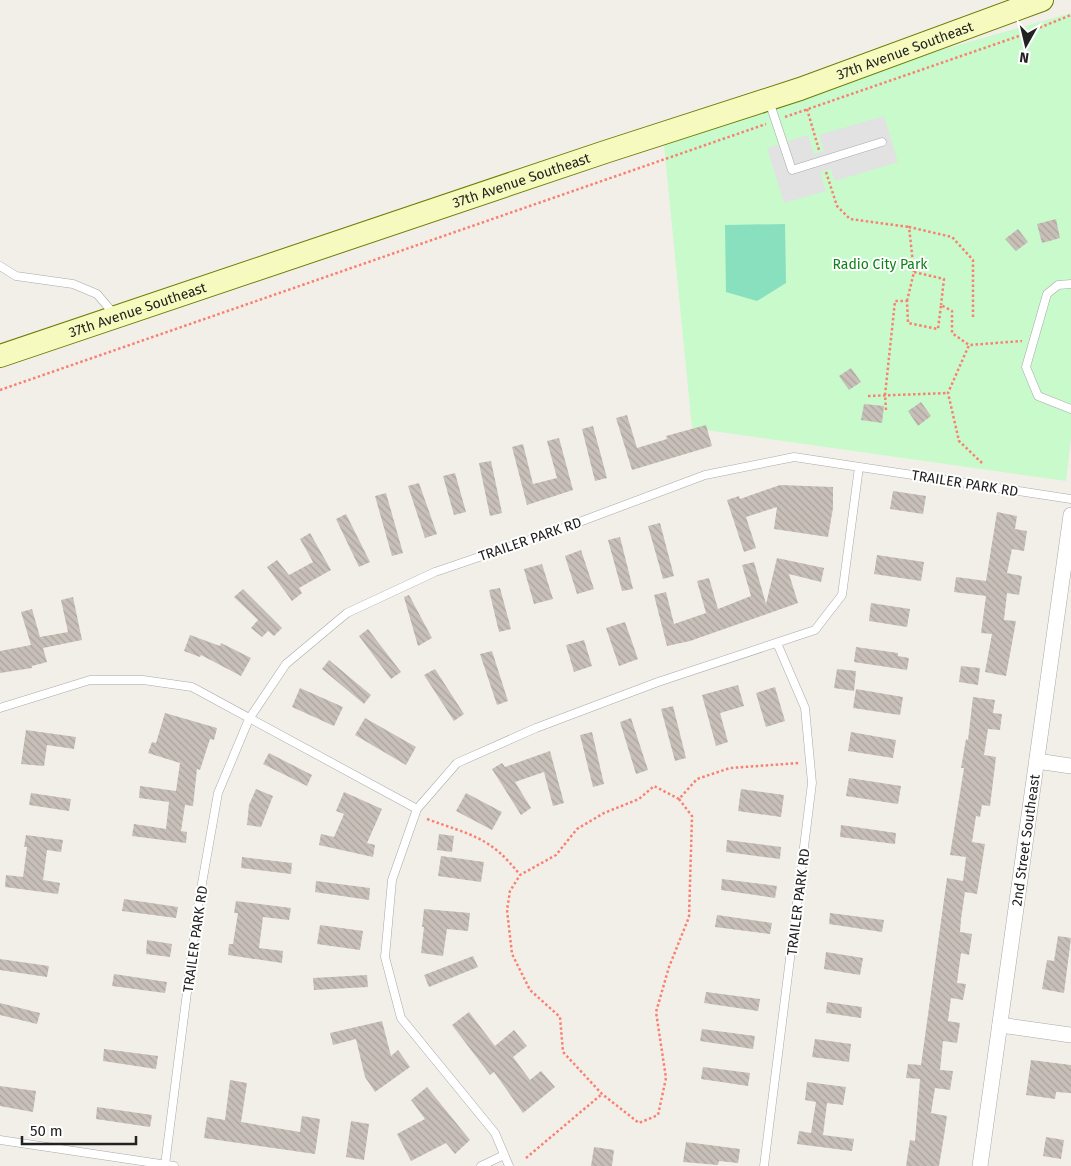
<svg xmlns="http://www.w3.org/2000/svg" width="1071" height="1166" viewBox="0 0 1071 1166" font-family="'Fira Sans',sans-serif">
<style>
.park{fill:#c8facc}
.pitch{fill:#88e0be}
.parking{fill:#e2e2e2}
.building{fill:url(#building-back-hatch)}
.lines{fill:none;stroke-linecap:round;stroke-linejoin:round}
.lane-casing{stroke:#a9a9a9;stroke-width:9}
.street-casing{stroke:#a9a9a9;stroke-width:16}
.secondary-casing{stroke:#707d05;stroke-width:24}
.path{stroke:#fa8072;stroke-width:2.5;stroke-dasharray:2.5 2.5;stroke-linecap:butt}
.lane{stroke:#fff;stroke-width:8}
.street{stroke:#fff;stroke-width:15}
.secondary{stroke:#f7fabf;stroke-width:22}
.labels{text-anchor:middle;stroke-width:4;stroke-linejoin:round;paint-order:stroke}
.street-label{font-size:14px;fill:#222;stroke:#fff}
.park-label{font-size:14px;fill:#0c8416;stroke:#fff}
</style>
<defs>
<pattern id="building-back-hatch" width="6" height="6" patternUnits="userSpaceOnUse" patternTransform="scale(1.25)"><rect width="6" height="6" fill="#c7bfb8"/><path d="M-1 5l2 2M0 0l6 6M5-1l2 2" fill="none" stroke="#aba49e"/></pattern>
</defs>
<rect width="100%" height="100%" fill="#f2efe9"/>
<!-- park -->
<path class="park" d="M 1071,13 L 1071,438 L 1066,481 L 692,428 L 663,135 L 769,99 Z"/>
<!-- pitch -->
<path class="pitch" d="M 785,224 L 786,283 L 757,301 L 726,292 L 725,225 Z"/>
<!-- parking -->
<path class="parking" d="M 884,116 L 898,162 L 835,181 L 831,169 L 820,172 L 826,191 L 784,203 L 767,148 L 808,135 L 814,154 L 824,151 L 819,135 Z"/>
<!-- building -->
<path class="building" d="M 1056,219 L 1060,238 L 1042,243 L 1037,224 Z
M 1018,229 L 1028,242 L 1016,251 L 1005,239 Z
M 851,368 L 861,382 L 849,390 L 839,376 Z
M 921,402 L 931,416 L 918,426 L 908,411 Z
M 864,404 L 884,406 L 882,423 L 861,420 Z
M 627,415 L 637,448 L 667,439 L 666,436 L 706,425 L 712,446 L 632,470 L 616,418 Z
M 593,426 L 607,478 L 595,481 L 582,429 Z
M 559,438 L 573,490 L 527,505 L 512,447 L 523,444 L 533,484 L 557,478 L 547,441 Z
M 491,461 L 502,513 L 490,516 L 479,463 Z
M 455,473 L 466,512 L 454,515 L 443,476 Z
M 419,483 L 437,534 L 425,538 L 408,486 Z
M 780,485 L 833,487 L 833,508 L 828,537 L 774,529 L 777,507 L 746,517 L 756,548 L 744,552 L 727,500 L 739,496 L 740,499 Z
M 893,491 L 926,496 L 923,514 L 890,509 Z
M 386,493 L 403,553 L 392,556 L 375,496 Z
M 997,512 L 1017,516 L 1015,529 L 1027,531 L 1024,551 L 1012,549 L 1007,573 L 1022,576 L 1019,595 L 1007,593 L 1004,620 L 1016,621 L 1006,676 L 985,672 L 992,634 L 981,633 L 986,596 L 954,592 L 956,577 L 986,581 Z
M 346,514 L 370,562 L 359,567 L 336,519 Z
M 660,523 L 674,576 L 663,579 L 648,526 Z
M 310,533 L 331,570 L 299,588 L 302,593 L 292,601 L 267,567 L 277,560 L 289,575 L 313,562 L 300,539 Z
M 620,537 L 633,589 L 622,591 L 608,540 Z
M 581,550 L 594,589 L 577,594 L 565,556 Z
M 877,555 L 924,562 L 921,581 L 874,574 Z
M 777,558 L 824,568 L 821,582 L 789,574 L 798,603 L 690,641 L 667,646 L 654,595 L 666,592 L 674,624 L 706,613 L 697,581 L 709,578 L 718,609 L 751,596 L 742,565 L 754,562 L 766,604 Z
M 542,564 L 553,599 L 534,604 L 524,569 Z
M 500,588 L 511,629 L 499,632 L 489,590 Z
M 243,589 L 282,628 L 274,636 L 268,631 L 262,637 L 251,628 L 258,620 L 234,597 Z
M 409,595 L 432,638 L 418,646 L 404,597 Z
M 73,597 L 82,640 L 43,648 L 47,662 L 32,666 L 32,668 L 0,673 L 0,651 L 31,645 L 21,612 L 32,609 L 40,637 L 68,632 L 61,600 Z
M 871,603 L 910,609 L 907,627 L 869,621 Z
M 625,622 L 638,659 L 619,666 L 606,628 Z
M 368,629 L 401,672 L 391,679 L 359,636 Z
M 190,635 L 220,646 L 221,643 L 251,658 L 241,676 L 201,655 L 200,657 L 184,651 Z
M 584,640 L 592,666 L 574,672 L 566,645 Z
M 856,647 L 898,653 L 898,656 L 909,658 L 907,670 L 854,662 Z
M 492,651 L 508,701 L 497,705 L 480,654 Z
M 329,660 L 371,695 L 364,704 L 322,669 Z
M 961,666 L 980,668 L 978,685 L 959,682 Z
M 435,669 L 464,714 L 454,721 L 424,675 Z
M 837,669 L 856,671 L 854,691 L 834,688 Z
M 738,685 L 744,706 L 720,713 L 728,742 L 716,746 L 702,695 Z
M 775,687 L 785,721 L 766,727 L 756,693 Z
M 300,688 L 343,707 L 334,726 L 292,707 Z
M 856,689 L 903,697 L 900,715 L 853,708 Z
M 973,697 L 995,700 L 993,713 L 1002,714 L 1000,730 L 988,729 L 984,755 L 996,757 L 992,790 L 990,806 L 982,805 L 980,817 L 976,816 L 972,842 L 985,844 L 977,894 L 965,892 L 961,919 L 960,932 L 972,934 L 969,955 L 961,953 L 957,983 L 966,984 L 963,1000 L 951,998 L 948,1021 L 960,1023 L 957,1043 L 943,1041 L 940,1070 L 953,1071 L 950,1090 L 935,1088 L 931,1113 L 947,1116 L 944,1136 L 939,1166 L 906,1166 L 910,1140 L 915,1141 L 920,1079 L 906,1078 L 908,1064 L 921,1065 L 947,878 L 963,881 L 966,857 L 950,855 L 964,768 L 961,768 L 966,739 L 968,740 Z
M 673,706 L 686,758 L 675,761 L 661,709 Z
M 165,713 L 217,728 L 214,740 L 210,739 L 200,770 L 197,769 L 193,806 L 185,805 L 181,831 L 187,832 L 186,843 L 132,836 L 134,824 L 166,829 L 169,802 L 139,798 L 140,786 L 176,791 L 180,763 L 148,753 L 152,742 L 156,743 Z
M 365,718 L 416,747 L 406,765 L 355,735 Z
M 631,718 L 648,770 L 636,774 L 620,722 Z
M 26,730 L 76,737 L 74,749 L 47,745 L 44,766 L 21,764 Z
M 592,732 L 604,784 L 593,787 L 580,735 Z
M 851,732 L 896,740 L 893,758 L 848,751 Z
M 550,751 L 564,803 L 553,806 L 544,772 L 515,782 L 531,808 L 521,815 L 492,769 L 502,763 L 505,767 Z
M 269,753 L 312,775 L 307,786 L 263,764 Z
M 849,778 L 901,786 L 898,804 L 846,796 Z
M 256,789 L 273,796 L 261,827 L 247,825 L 249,805 Z
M 741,789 L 784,795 L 781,817 L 738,811 Z
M 344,792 L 382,809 L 367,843 L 375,845 L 373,857 L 319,845 L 321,834 L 334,837 L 344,814 L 336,811 Z
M 31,793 L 71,799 L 69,811 L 29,805 Z
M 466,793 L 502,812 L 492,830 L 456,811 Z
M 841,825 L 896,833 L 895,844 L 840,837 Z
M 439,834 L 454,836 L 452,852 L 437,850 Z
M 26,835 L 63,840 L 61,852 L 47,850 L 43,880 L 60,883 L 58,894 L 5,887 L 6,875 L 23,877 L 27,847 L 24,847 Z
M 727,840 L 781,847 L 780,859 L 726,852 Z
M 441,856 L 484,862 L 481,882 L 438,876 Z
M 242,857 L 292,863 L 291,874 L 241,868 Z
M 722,879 L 777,886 L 775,898 L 721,890 Z
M 316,881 L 370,888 L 369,900 L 315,892 Z
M 124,899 L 178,907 L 176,918 L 122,911 Z
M 236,901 L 291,908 L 289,920 L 263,917 L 259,948 L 283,951 L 282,963 L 228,955 L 229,944 L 233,944 L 238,913 L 234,913 Z
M 424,909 L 470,913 L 468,931 L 447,929 L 443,956 L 421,953 L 424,927 L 422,927 Z
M 830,913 L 884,920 L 882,932 L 829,924 Z
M 717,915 L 772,923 L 770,934 L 715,927 Z
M 320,925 L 363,931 L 360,950 L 317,944 Z
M 1058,936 L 1071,938 L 1064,993 L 1042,989 L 1047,960 L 1054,961 Z
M 147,940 L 172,944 L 170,957 L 146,954 Z
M 826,952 L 863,958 L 860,975 L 824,969 Z
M 473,956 L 478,967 L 429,987 L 424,975 Z
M 0,959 L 49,966 L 47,977 L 0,970 Z
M 114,974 L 167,982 L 165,993 L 112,986 Z
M 367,975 L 368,987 L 314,990 L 313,978 Z
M 706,992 L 760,999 L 758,1011 L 704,1003 Z
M 827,1002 L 862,1007 L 861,1018 L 826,1013 Z
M 0,1003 L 40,1013 L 37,1024 L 0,1015 Z
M 469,1012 L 495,1046 L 514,1030 L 527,1046 L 513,1057 L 530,1080 L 541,1071 L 555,1087 L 523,1113 L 494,1072 L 490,1075 L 452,1025 Z
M 382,1021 L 391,1056 L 398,1050 L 410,1067 L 375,1092 L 365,1077 L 356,1039 L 333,1045 L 330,1033 Z
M 702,1029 L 755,1036 L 753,1049 L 700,1041 Z
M 815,1039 L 851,1044 L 849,1062 L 812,1057 Z
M 104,1049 L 158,1056 L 156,1069 L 103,1061 Z
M 1031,1060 L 1071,1065 L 1071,1093 L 1056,1092 L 1055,1099 L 1026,1095 Z
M 703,1067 L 750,1073 L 748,1086 L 701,1079 Z
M 230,1080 L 247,1083 L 241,1122 L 300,1132 L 302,1116 L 320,1119 L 315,1154 L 204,1138 L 207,1117 L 225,1120 Z
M 807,1082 L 846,1087 L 843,1105 L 827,1103 L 823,1135 L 854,1139 L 852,1151 L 797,1144 L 799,1131 L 811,1133 L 816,1102 L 805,1100 Z
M 0,1086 L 36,1091 L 33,1112 L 0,1106 Z
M 427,1087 L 470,1140 L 455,1154 L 446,1143 L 411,1161 L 397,1134 L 425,1119 L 411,1100 Z
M 97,1107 L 152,1115 L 150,1127 L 96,1119 Z
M 351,1121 L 369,1124 L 364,1160 L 346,1157 Z
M 1046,1137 L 1064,1140 L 1061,1159 L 1043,1156 Z
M 686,1142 L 740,1149 L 738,1163 L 719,1161 L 718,1165 L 683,1162 Z
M 594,1147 L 614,1150 L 612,1166 L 591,1166 Z"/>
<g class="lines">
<defs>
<path id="lane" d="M 769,101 L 792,170 L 882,142
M 0,266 L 16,276 L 73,284 L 97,294 L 114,314
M 1071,284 L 1058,285 L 1047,294 L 1026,367 L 1038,396 L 1071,409
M 0,708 L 90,680 L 143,680 L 192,687 L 417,809
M 0,1140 L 174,1166
M 165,1165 L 198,906 L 218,793 L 249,719 L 286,664 L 347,613 L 435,572 L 550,533 L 705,475 L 794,457 L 1071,499
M 481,1166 L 504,1155
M 509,1166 L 495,1133 L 401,1018 L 385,957 L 392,880 L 417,809 L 457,763 L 536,728 L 658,682 L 815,630 L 842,595 L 859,467
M 764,1166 L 812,783 L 805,708 L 777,643"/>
<g id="street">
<path d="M 1037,761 L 1071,766"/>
<path d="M 1000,1025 L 1071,1035"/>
<path id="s1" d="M 980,1166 L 1071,515"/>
</g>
<g id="secondary">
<path id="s2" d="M 0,356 L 605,152 L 800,89 L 1042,0"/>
</g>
</defs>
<!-- lane casing -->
<use href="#lane" class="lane-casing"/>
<!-- street casing -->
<use href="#street" class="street-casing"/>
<!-- secondary casing -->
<use href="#secondary" class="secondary-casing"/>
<!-- path -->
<path class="path" d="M 807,109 L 819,150
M 785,117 L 1019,36 L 1071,15
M 826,172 L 837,206 L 850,219 L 909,227
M 914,272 L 909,227 L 952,237 L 973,260 L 973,318
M 907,301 L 914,272 L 944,279 L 941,305
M 0,390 L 766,124
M 868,396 L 948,393
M 886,410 L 885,395 L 895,301 L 907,301 L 908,323 L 938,329 L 941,305 L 952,311 L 952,333 L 969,345
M 982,463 L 959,441 L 948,393 L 969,345 L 1022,341
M 679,799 L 692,816 L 689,917 L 669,967 L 656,1012 L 666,1078 L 658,1115 L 639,1123 L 602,1094 L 563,1052 L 560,1017 L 530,990 L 512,954 L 507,910 L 510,891 L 520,875 L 556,855 L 577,829 L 604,813 L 639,799 L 654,786 L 679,799 L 697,779 L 730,768 L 799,763
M 427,819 C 470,835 490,836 520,875
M 526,1158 L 602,1094"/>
<!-- lane -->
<use href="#lane" class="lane"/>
<!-- street -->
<use href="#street" class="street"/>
<!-- secondary -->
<use href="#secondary" class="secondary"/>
</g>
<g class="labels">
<!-- street labels -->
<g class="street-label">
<text dy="5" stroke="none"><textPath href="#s2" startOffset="955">37th Avenue Southeast</textPath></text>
<text dy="5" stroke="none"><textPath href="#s2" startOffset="550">37th Avenue Southeast</textPath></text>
<text dy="5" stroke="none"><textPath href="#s2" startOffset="145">37th Avenue Southeast</textPath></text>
<text transform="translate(965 483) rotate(9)" y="5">TRAILER PARK RD</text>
<text transform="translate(530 539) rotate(-19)" y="5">TRAILER PARK RD</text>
<text dy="5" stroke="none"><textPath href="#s1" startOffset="329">2nd Street Southeast</textPath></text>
<text transform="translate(798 902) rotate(-83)" y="5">TRAILER PARK RD</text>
<text transform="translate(195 939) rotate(-82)" y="5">TRAILER PARK RD</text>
</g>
<!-- park labels -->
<g class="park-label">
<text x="880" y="269">Radio City Park</text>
</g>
</g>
<!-- north arrow -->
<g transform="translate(1026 45) rotate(188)" stroke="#ffffff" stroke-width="4" paint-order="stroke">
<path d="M0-4L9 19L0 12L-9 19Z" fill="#222222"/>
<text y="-8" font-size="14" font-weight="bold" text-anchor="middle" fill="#222222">N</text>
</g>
<!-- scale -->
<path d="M22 1136v8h114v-8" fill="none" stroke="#222222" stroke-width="2.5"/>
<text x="30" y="1136" font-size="15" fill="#222222" stroke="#ffffff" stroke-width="4" paint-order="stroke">50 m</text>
</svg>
